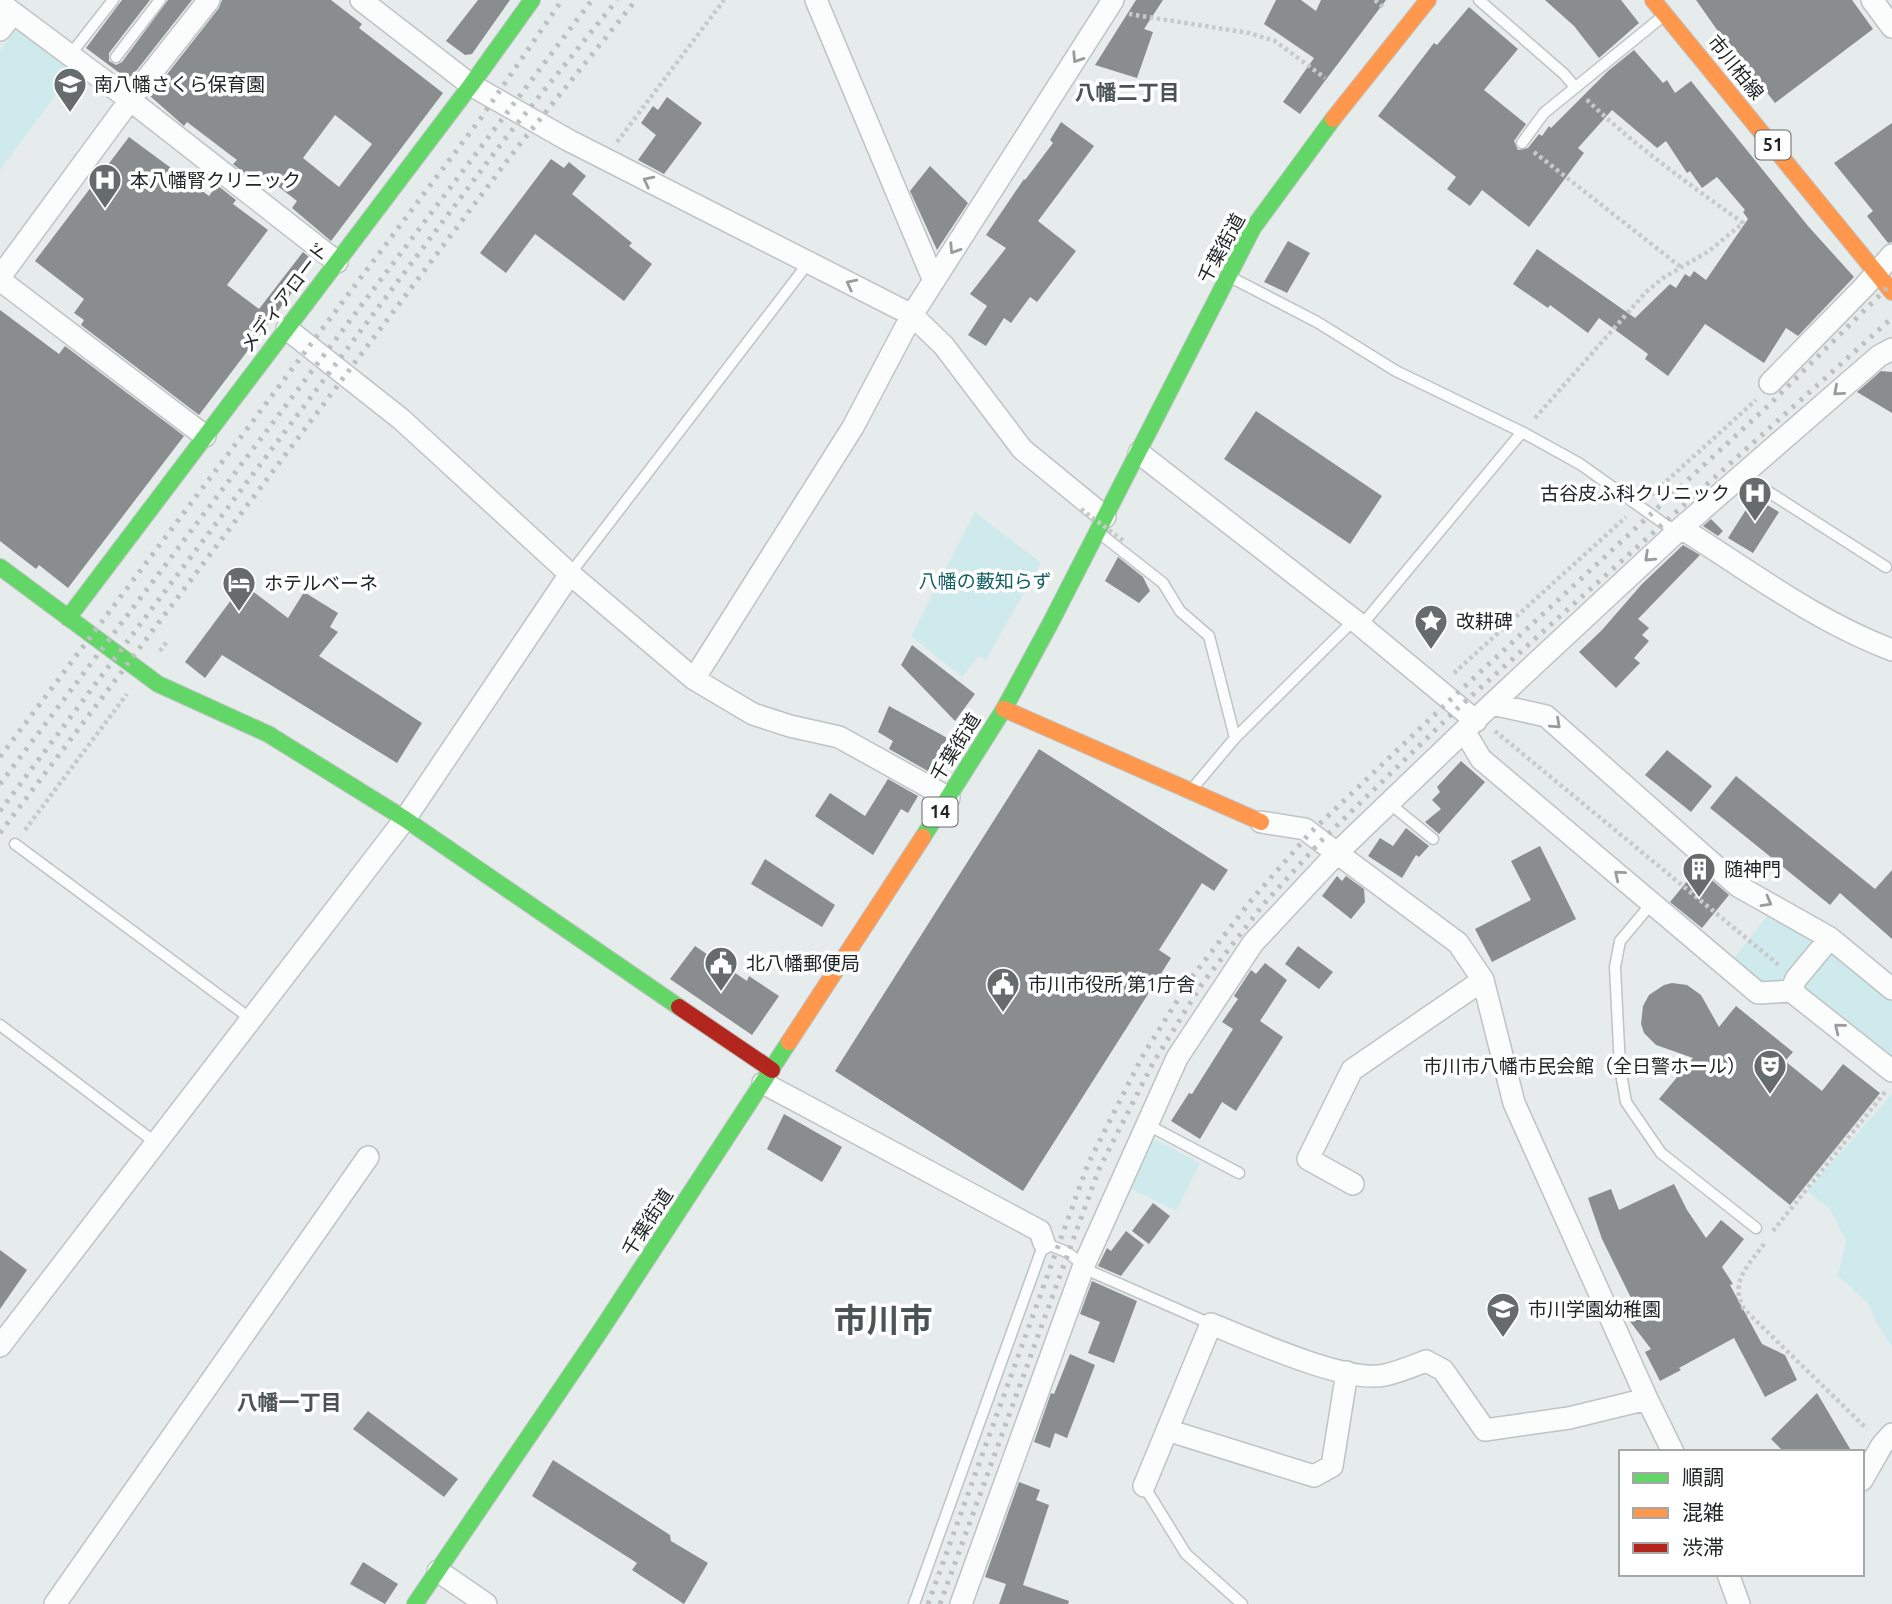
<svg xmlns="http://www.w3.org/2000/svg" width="1892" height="1604" viewBox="0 0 1892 1604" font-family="Ubuntu,'Noto Sans JP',sans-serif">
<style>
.green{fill:#cfeaed}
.building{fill:#898d8e;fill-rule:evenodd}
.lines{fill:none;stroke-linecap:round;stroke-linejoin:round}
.lane-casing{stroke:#bec3c3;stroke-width:13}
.street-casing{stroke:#bec3c3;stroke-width:24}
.fast-casing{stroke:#bec3c3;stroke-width:18}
.slow-casing{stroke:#bec3c3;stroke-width:18}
.jam-casing{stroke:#bec3c3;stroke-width:18}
.path{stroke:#c8caca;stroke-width:4.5;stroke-dasharray:3.5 3.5;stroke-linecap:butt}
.lane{stroke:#fbfcfc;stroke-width:10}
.street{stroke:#fbfcfc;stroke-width:21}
.fast{stroke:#63d668;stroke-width:16}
.slow{stroke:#ff974d;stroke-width:16}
.jam{stroke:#b3261e;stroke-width:16}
.rail{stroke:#bec0c0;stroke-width:5;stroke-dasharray:3.5 7;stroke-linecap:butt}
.path-bridge{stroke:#c8caca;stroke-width:4.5;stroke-dasharray:3.5 3.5;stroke-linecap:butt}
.oneway{stroke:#999b9c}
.labels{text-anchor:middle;stroke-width:7;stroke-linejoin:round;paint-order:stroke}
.shield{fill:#fff;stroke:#646667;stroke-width:2}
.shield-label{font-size:18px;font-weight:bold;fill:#212526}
.street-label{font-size:19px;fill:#212526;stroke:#fff}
.poi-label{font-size:19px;fill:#212526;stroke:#fff;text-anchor:start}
.park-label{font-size:19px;fill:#145e66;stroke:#fff}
.neighbourhood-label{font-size:21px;font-weight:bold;fill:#4b5455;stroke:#fff}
.town-label{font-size:33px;font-weight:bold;fill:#4b5455;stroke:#fff}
</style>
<rect width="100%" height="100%" fill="#e6ecec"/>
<!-- green -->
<path class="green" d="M 16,29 L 73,72 L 0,170 L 0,50 Z
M 975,512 L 1041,563 L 986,660 L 979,656 L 962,677 L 911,636 Z
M 1770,912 L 1814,935 L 1892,999 L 1892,1064 L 1804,992 L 1729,979 L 1735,957 Z
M 1892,1094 L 1892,1347 L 1875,1320 L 1869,1304 L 1838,1276 L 1846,1241 L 1830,1209 L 1807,1191 Z
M 1149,1136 L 1200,1163 L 1176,1211 L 1124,1185 Z"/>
<!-- building -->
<path class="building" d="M 122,0 L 150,0 L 109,53 L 109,61 L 116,65 L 122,62 L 168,0 L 192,0 L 129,80 L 86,48 Z
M 222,0 L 331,0 L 362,24 L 359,28 L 443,93 L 331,241 L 292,208 L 297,201 L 258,171 L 252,179 L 233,164 L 237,160 L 187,122 L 184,126 L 150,96 L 219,8 ZM 335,115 L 372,144 L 339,187 L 303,158 Z
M 478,0 L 510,0 L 472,54 L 465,55 L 446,41 Z
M 1136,0 L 1163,0 L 1144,29 L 1153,32 L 1137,78 L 1095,65 Z
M 1276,0 L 1301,0 L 1316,11 L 1321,0 L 1386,0 L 1300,114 L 1283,102 L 1314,58 L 1264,24 Z
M 1545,0 L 1621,0 L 1639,23 L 1599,58 L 1574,26 Z
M 1696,0 L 1852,0 L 1873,29 L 1775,103 L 1741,59 L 1739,61 Z
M 1469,7 L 1518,49 L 1484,90 L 1526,124 L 1514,141 L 1518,150 L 1528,148 L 1539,134 L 1542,136 L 1549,126 L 1551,128 L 1608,71 L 1634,50 L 1663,83 L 1667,80 L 1675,93 L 1691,81 L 1808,226 L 1854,277 L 1798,336 L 1786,328 L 1764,363 L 1705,324 L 1668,376 L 1645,359 L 1648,354 L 1599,318 L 1588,333 L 1550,305 L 1548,308 L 1513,284 L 1537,249 L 1635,318 L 1670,284 L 1676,288 L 1685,274 L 1690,277 L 1694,271 L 1706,280 L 1748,219 L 1743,212 L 1745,210 L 1717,177 L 1702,188 L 1690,171 L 1687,173 L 1666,141 L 1657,148 L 1612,110 L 1578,148 L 1584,153 L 1529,227 L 1482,190 L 1470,206 L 1447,189 L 1456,177 L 1378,116 L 1434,43 L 1437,45 Z
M 667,97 L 702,123 L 664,174 L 638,160 L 656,135 L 641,123 L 653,106 L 658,110 Z
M 1061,122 L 1094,146 L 1038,221 L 1076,251 L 1037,302 L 1030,297 L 1011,323 L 1004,318 L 986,346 L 968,335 L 987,306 L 970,294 L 1006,248 L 986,235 L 1024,179 L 1025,180 L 1053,143 L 1050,140 Z
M 1892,123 L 1892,242 L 1888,243 L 1867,216 L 1873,211 L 1834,163 Z
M 129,137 L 209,196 L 217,185 L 236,200 L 233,204 L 268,230 L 227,285 L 259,309 L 303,252 L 315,262 L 199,415 L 81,325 L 84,320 L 74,313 L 84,299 L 35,261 Z
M 551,159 L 564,168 L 569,162 L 586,176 L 572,194 L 632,243 L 629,246 L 652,264 L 624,301 L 535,234 L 506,273 L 480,253 Z
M 930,166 L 968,203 L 937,250 L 910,191 Z
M 1288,241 L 1310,253 L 1287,293 L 1264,282 Z
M 0,310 L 59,354 L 65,346 L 184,436 L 68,588 L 39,565 L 36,569 L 0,541 Z
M 1881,371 L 1892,372 L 1892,413 L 1857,392 Z
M 1256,411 L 1382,496 L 1350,544 L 1224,459 Z
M 1754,497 L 1779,512 L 1753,553 L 1728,538 Z
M 1711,519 L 1723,531 L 1718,536 L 1703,526 Z
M 1683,545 L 1700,555 L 1638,619 L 1649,628 L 1642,635 L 1649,641 L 1634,658 L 1640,663 L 1616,688 L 1579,652 L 1602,630 L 1642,584 Z
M 1118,557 L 1143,577 L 1150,591 L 1139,603 L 1105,581 Z
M 243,584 L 288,618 L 304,592 L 338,613 L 330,627 L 338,632 L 319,656 L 422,723 L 397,763 L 222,655 L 205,678 L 185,662 Z
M 912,645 L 975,694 L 955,721 L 901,665 Z
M 889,706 L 951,740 L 933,774 L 889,749 L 893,741 L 878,732 Z
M 1039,749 L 1228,870 L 1214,891 L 1202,883 L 1159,950 L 1171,958 L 1023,1191 L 835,1071 Z
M 1667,750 L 1712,786 L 1691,812 L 1645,775 Z
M 1461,761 L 1485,782 L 1439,834 L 1425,822 L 1441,809 L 1432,800 L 1440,792 L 1437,787 Z
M 1736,776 L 1875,889 L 1892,870 L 1892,939 L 1840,893 L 1830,905 L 1710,808 Z
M 888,779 L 918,796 L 908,813 L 901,809 L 873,855 L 815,816 L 830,793 L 865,816 Z
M 1406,828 L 1429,846 L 1419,857 L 1416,855 L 1402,878 L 1368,856 L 1380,838 L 1393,846 Z
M 1540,846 L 1576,919 L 1492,962 L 1475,929 L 1531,900 L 1511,861 Z
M 765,859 L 835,905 L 822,927 L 751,884 Z
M 1698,868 L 1729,895 L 1702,928 L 1670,902 Z
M 1337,876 L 1342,881 L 1346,876 L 1364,889 L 1365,902 L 1351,919 L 1322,896 Z
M 695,946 L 747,981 L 749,976 L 779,996 L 752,1035 L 670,979 Z
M 1298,946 L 1333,972 L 1319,989 L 1285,964 Z
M 1265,963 L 1287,980 L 1260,1021 L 1283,1037 L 1236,1111 L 1222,1102 L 1200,1139 L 1171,1121 L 1189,1093 L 1192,1094 L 1233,1029 L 1222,1022 L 1238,999 L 1234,996 L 1251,970 L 1256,974 Z
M 1672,983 L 1687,985 L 1701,995 L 1719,1027 L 1736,1006 L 1793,1052 L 1785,1061 L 1822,1091 L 1843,1064 L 1880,1093 L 1790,1205 L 1659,1099 L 1693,1058 L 1656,1045 L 1644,1033 L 1641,1024 L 1643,1006 L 1649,995 L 1664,985 Z
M 784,1114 L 842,1147 L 822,1182 L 767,1149 Z
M 1674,1184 L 1687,1210 L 1706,1238 L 1721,1220 L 1744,1239 L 1722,1267 L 1733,1284 L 1730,1285 L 1762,1344 L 1785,1355 L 1797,1380 L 1765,1397 L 1734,1338 L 1679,1368 L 1681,1370 L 1660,1381 L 1645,1352 L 1651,1349 L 1622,1311 L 1633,1302 L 1602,1239 L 1588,1198 L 1611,1189 L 1619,1210 Z
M 1153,1203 L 1170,1216 L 1149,1244 L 1132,1231 Z
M 1126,1231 L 1144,1245 L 1121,1276 L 1098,1266 L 1107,1248 L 1111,1251 Z
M 0,1250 L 27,1270 L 0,1309 Z
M 1092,1281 L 1137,1301 L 1114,1363 L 1088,1353 L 1100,1322 L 1080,1314 Z
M 1070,1354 L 1095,1365 L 1067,1438 L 1055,1433 L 1050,1448 L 1034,1442 L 1051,1393 L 1054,1394 Z
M 1817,1393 L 1837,1427 L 1852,1452 L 1784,1452 L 1771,1439 Z
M 368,1411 L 458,1479 L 444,1497 L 353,1429 Z
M 553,1460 L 670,1535 L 671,1541 L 708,1563 L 684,1604 L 632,1570 L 637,1563 L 532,1496 Z
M 1019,1482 L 1040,1490 L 1036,1500 L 1049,1505 L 1023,1585 L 1069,1601 L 1068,1604 L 999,1604 L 1006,1584 L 985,1577 Z
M 363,1562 L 398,1584 L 385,1604 L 350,1584 Z"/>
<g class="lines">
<defs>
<path id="lane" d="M 1479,0 L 1564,74 L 1575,87
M 70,55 L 113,0
M 116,57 L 160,0
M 1522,143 L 1544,113 L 1662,17
M 1234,279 L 1317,322 L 1396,371 L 1522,432 L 1580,464 L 1663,523 L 1672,528 L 1679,528
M 1742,475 L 1886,567
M 1103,536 L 1163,583 L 1180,611 L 1209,636 L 1235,738
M 570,574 L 809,262
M 1361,626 L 1522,432
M 1192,789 L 1235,738 L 1354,620
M 1389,803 L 1433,839
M 15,844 L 251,1019
M 1652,903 L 1620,941 L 1615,967 L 1620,1068 L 1626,1102 L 1661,1153 L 1756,1228
M 0,1025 L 156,1143
M 1146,1124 L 1239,1173
M 1144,1486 L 1186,1554 L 1242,1604
M 914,1604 L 1044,1243 L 1067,1252 L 1092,1272 L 1211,1324"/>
<path id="street" d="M 361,0 L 471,85 L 568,140 L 912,315 L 944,346 L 1022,449 L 1105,517
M 816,0 L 934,281
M 1872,0 L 1892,27
M 0,3 L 130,100 L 337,262
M 0,30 L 13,13
M 0,277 L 130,100 L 209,0
M 0,280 L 205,436
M 287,329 L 401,419 L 570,574 L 694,679 L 753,714 L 790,726 L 839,737 L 949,798
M 1770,383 L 1864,287 L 1892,255
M 1139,453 L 1354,620 L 1476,721
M 1681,528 C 1750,571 1815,621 1892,650
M 694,679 L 853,427 L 912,315 L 1113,0
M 1492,704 L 1546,716 L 1738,886 L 1830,938 L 1892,989
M 1465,732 L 1481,759 L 1758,993 L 1791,991 L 1892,1071
M 1261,822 L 1305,829 L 1310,833 L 1458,943 L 1483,980 L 1514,1103 L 1647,1399 L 1673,1452
M 1791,991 L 1796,979 L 1830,938
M 763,1083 L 1040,1231 L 1044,1243
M 1353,1184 L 1308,1159 L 1352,1070 L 1483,980
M 0,1346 L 405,819 L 570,574
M 1167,1430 L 1314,1476 L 1332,1466 L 1347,1372
M 1862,1480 L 1882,1445 L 1892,1434
M 1144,1486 L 1211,1324 C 1249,1339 1347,1384 1385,1375 C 1399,1372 1413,1366 1426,1361 L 1443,1370 L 1485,1430 L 1569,1418 L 1647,1399
M 438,1571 L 486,1604
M 1728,1574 L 1739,1604
M 55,1604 L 368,1157
M 961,1604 L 1084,1265 L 1177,1058 L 1253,943 L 1338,852 L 1492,704 L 1681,528 L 1879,356 L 1892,349"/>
<path id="fast" d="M 0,567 L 158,684 L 268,734 L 405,819 L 679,1007
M 68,618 L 471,85 L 532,0
M 923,837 L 1004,709 L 1050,624 L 1253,228 L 1333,119
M 415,1604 L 601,1330 L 789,1042"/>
<path id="slow" d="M 1653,0 L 1892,292
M 1333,119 L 1428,0
M 1004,709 L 1261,822
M 789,1042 L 923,837"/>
<path id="jam" d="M 679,1007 L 772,1070"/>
</defs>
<!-- lane casing -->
<use href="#lane" class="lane-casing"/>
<!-- street casing -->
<use href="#street" class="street-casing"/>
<!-- fast casing -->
<use href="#fast" class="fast-casing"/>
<!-- slow casing -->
<use href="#slow" class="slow-casing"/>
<!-- jam casing -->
<use href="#jam" class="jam-casing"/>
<!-- path -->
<path class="path" d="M 1375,0 L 1384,8
M 1129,14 L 1249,33 L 1275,41 L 1325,78
M 617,142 L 724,0
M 1534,152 L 1682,268
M 1535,418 L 1646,292 L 1663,278 L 1709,251 L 1743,223 C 1689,184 1635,146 1586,99
M 1651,495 L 1756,400
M 160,651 L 168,640
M 1454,673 L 1626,517
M 1495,731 L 1780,966
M 25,830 L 127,694
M 1773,1231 L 1886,1091
M 1764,1244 C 1748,1266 1729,1282 1744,1309 L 1867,1429"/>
<!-- lane -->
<use href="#lane" class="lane"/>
<!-- street -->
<use href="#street" class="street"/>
<!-- fast -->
<use href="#fast" class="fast"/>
<!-- slow -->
<use href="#slow" class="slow"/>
<!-- jam -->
<use href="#jam" class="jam"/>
<!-- rail -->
<path class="rail" d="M 0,757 L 481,118 L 562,0
M 0,784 L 592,0
M 0,811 L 504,140 L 617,0
M 0,833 L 516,149 L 636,0
M 928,1604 L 1088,1164 L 1142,1057 L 1192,977 L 1253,898 L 1310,833 L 1450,700 L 1771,403 L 1892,283
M 940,1604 L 1099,1169 L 1153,1063 L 1202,984 L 1262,906 L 1321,841 L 1458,708 L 1892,318"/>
<!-- path-bridge -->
<path class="path-bridge" d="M 1081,509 L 1125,542"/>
</g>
<!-- one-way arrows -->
<defs><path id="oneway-chevron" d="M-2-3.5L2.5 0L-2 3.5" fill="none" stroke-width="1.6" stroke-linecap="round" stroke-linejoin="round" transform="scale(1.75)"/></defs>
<g class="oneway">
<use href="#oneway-chevron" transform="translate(1077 58) rotate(123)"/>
<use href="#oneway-chevron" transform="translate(648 181) rotate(-153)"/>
<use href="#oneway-chevron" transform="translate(954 249) rotate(123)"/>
<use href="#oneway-chevron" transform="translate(851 284) rotate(-153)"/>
<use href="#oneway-chevron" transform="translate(1838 391) rotate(139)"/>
<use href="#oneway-chevron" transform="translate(1649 557) rotate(137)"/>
<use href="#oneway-chevron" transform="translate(1556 724) rotate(42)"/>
<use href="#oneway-chevron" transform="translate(1619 875) rotate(-140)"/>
<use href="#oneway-chevron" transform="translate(1767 902) rotate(29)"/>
<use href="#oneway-chevron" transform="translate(1839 1028) rotate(-141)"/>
</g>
<!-- icons -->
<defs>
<symbol id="school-pin" viewBox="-11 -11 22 30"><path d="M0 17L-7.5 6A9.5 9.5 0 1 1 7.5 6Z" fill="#666b6b" stroke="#fff"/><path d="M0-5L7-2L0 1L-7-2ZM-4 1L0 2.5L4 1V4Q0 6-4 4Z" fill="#fff"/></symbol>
<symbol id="hospital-pin" viewBox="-11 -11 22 30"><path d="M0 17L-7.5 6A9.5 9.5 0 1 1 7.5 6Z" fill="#666b6b" stroke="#fff"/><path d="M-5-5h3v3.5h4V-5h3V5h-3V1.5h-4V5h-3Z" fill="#fff"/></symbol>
<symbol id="hotel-pin" viewBox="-11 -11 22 30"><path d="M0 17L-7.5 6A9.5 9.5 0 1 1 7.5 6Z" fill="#666b6b" stroke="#fff"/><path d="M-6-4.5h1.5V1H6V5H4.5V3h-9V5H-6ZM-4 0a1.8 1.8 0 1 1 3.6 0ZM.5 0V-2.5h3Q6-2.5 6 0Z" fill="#fff"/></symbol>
<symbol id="sight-pin" viewBox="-11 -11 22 30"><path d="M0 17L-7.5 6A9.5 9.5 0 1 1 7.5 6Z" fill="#666b6b" stroke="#fff"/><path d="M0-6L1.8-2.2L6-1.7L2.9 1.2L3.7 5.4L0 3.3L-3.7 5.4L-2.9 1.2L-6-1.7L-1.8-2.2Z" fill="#fff"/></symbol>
<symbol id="building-pin" viewBox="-11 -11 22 30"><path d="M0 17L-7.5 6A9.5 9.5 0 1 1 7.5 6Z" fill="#666b6b" stroke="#fff"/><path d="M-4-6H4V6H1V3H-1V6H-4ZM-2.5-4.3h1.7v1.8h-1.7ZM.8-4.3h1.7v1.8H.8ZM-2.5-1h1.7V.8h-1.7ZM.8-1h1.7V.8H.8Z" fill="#fff"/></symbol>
<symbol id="civic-pin" viewBox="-11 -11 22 30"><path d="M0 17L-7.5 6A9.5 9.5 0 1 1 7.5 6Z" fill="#666b6b" stroke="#fff"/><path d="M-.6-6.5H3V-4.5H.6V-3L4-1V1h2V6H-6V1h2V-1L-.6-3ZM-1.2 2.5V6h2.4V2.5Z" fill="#fff"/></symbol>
<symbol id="theatre-pin" viewBox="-11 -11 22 30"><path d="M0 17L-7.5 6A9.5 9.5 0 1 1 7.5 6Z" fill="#666b6b" stroke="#fff"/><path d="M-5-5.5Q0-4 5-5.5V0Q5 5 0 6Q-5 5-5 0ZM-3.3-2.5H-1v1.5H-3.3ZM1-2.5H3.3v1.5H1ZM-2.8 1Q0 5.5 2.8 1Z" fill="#fff"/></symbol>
</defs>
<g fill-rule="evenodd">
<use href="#school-pin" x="51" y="65" width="38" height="52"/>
<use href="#hospital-pin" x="86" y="161" width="38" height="52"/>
<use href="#hospital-pin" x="1736" y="474" width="38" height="52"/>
<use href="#hotel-pin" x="220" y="564" width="38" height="52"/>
<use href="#sight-pin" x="1412" y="602" width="38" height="52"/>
<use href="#building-pin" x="1680" y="850" width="38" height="52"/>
<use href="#civic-pin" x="702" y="944" width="38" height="52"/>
<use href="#civic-pin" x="984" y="965" width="38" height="52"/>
<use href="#theatre-pin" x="1751" y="1047" width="38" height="52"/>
<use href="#school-pin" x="1484" y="1290" width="38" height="52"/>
</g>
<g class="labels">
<!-- shield labels -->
<g class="shield">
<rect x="1755.5" y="130.5" width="35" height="29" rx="5"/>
<rect x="922.5" y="797.5" width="35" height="29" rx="5"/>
</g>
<g class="shield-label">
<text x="1773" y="151">51</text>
<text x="940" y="818">14</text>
</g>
<!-- street labels -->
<g class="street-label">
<text transform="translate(1736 67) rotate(51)" y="7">市川柏線</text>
<text transform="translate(1221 248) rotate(-61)" y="7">千葉街道</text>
<text transform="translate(284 297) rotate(-53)" y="7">メディアロード</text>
<text transform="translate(955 747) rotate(-58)" y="7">千葉街道</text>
<text transform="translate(647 1222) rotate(-57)" y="7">千葉街道</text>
</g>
<!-- poi labels -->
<g class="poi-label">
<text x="94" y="91">南八幡さくら保育園</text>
<text x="130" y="187">本八幡腎クリニック</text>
<text x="1730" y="500" text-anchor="end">古谷皮ふ科クリニック</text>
<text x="264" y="590">ホテルベーネ</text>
<text x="1456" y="628">改耕碑</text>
<text x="1724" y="876">随神門</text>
<text x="746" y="970">北八幡郵便局</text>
<text x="1028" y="991">市川市役所 第1庁舎</text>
<text x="1746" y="1073" text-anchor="end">市川市八幡市民会館（全日警ホール）</text>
<text x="1528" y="1316">市川学園幼稚園</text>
</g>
<!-- park labels -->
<g class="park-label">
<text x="985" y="588">八幡の藪知らず</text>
</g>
<!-- neighbourhood labels -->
<g class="neighbourhood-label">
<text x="1127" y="100">八幡二丁目</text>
<text x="289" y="1410">八幡一丁目</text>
</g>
<!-- town labels -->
<g class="town-label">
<text x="883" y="1332">市川市</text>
</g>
</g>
<!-- legend -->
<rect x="1619" y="1450" width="245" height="126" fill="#ffffff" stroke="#a6a8a8" stroke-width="2"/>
<rect x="1633" y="1473" width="35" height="10" fill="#63d668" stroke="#a6a8a8" stroke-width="2"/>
<text x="1682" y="1485" font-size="21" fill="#212526">順調</text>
<rect x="1633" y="1508" width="35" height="10" fill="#ff974d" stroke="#a6a8a8" stroke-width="2"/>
<text x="1682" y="1520" font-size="21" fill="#212526">混雑</text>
<rect x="1633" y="1543" width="35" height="10" fill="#b3261e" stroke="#a6a8a8" stroke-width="2"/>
<text x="1682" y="1555" font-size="21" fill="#212526">渋滞</text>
</svg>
